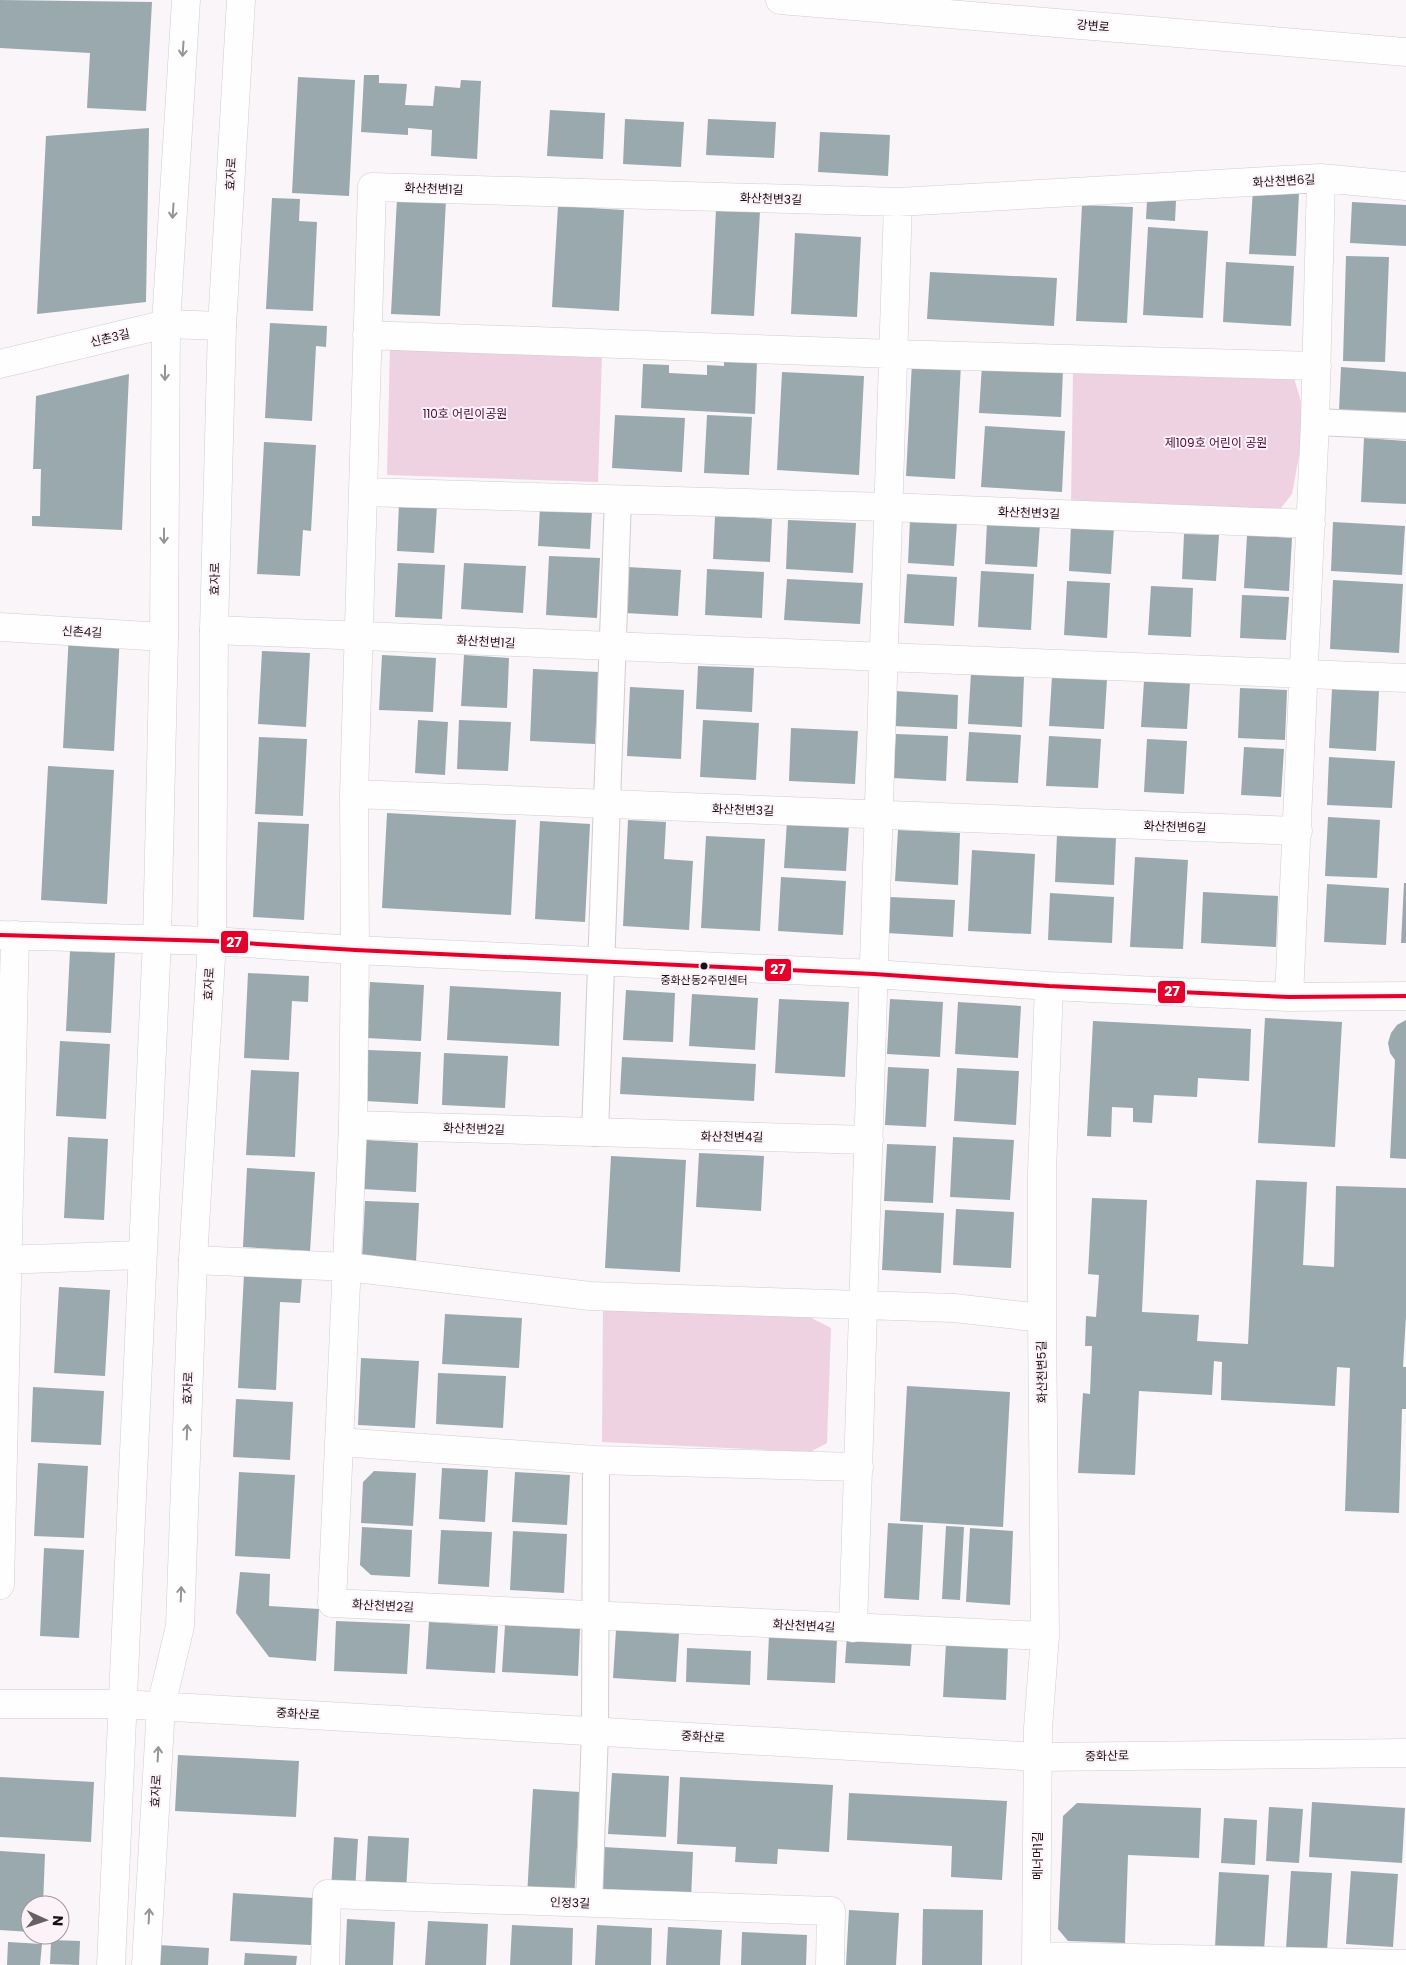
<svg xmlns="http://www.w3.org/2000/svg" width="1406" height="1965" viewBox="0 0 1406 1965" font-family="Poppins,'Noto Sans KR',sans-serif">
<style>
.green{fill:#eed2e1}
.building{fill:#99a9ad}
.lines{fill:none;stroke-linecap:round;stroke-linejoin:round}
.pedestrian-casing{stroke:#d2cccf;stroke-width:28}
.minor-casing{stroke:#d2cccf;stroke-width:29}
.tertiary-casing{stroke:#d2cccf;stroke-width:29}
.pedestrian{stroke:#fefefe;stroke-width:26}
.minor{stroke:#fefefe;stroke-width:28}
.tertiary{stroke:#fefefe;stroke-width:28}
.bus-1-casing{stroke:#fdf2f8;stroke-width:8}
.bus-1{stroke:#e4002b;stroke-width:4}
.oneway{stroke:#969495}
.bus-dot{fill:#181215;stroke:#fdf2f8;stroke-width:2}
.labels{text-anchor:middle;stroke-width:4;stroke-linejoin:round;paint-order:stroke}
.bus-label{font-size:11px;fill:#181215;stroke:#fdf2f8}
.street-label{font-size:12px;fill:#181215;stroke:#fdf2f8}
.park-label{font-size:12px;fill:#4b0636;stroke:#fdf2f8}
.line-badge{stroke:#fdf2f8;stroke-width:2}
.badge-label{font-size:14px;text-anchor:middle;font-weight:bold;fill:#fff}
</style>
<rect width="100%" height="100%" fill="#faf5f8"/>
<!-- green -->
<path class="green" d="M 390,348 L 602,355 L 598,482 L 387,475 Z
M 1073,371 L 1294,378 L 1302,405 L 1300,451 L 1292,494 L 1277,513 L 1071,505 Z
M 603,1306 L 802,1313 L 831,1328 L 827,1443 L 810,1452 L 602,1442 Z"/>
<!-- building -->
<path class="building" d="M 0,0 L 152,2 L 146,111 L 87,108 L 90,53 L 0,48 Z
M 364,75 L 379,75 L 379,83 L 407,84 L 405,105 L 433,106 L 435,86 L 460,88 L 461,80 L 481,81 L 477,159 L 431,156 L 432,130 L 408,128 L 408,135 L 361,132 Z
M 298,77 L 355,80 L 349,196 L 292,193 Z
M 550,110 L 605,113 L 603,159 L 547,156 Z
M 625,119 L 684,122 L 681,167 L 623,164 Z
M 708,119 L 776,122 L 774,158 L 706,155 Z
M 149,128 L 146,302 L 37,314 L 46,136 Z
M 820,132 L 890,135 L 888,176 L 818,172 Z
M 1253,189 L 1299,192 L 1296,256 L 1249,254 Z
M 272,198 L 300,199 L 299,221 L 317,222 L 313,311 L 266,309 Z
M 397,198 L 446,200 L 440,316 L 391,314 Z
M 1147,200 L 1176,201 L 1175,221 L 1146,219 Z
M 1352,202 L 1406,205 L 1406,246 L 1350,243 Z
M 1082,205 L 1133,207 L 1127,323 L 1076,321 Z
M 558,206 L 624,210 L 619,311 L 552,307 Z
M 716,209 L 760,211 L 754,316 L 711,314 Z
M 1148,227 L 1208,231 L 1203,318 L 1143,315 Z
M 795,233 L 861,237 L 857,317 L 791,314 Z
M 1346,256 L 1389,257 L 1385,362 L 1343,361 Z
M 1226,262 L 1294,266 L 1291,326 L 1223,322 Z
M 930,272 L 1057,278 L 1054,326 L 927,319 Z
M 270,323 L 327,326 L 326,347 L 316,346 L 312,421 L 265,418 Z
M 724,359 L 757,361 L 755,414 L 641,408 L 643,364 L 669,365 L 669,373 L 707,375 L 707,365 L 724,366 Z
M 912,362 L 961,364 L 955,479 L 906,476 Z
M 982,365 L 1063,370 L 1061,417 L 979,413 Z
M 1341,367 L 1406,372 L 1406,415 L 1339,411 Z
M 782,372 L 864,376 L 859,475 L 777,470 Z
M 129,374 L 122,530 L 32,526 L 32,516 L 40,516 L 41,469 L 33,469 L 36,396 Z
M 615,415 L 685,418 L 682,472 L 612,468 Z
M 707,415 L 752,417 L 749,475 L 704,473 Z
M 985,426 L 1065,431 L 1062,492 L 981,487 Z
M 1364,438 L 1406,441 L 1406,504 L 1361,502 Z
M 264,442 L 316,445 L 311,531 L 303,530 L 300,576 L 257,574 Z
M 399,503 L 437,505 L 434,553 L 397,551 Z
M 540,507 L 592,510 L 590,549 L 538,546 Z
M 715,516 L 772,519 L 770,562 L 713,559 Z
M 788,520 L 856,523 L 853,573 L 786,569 Z
M 910,520 L 957,522 L 954,566 L 908,563 Z
M 987,522 L 1040,524 L 1037,567 L 985,564 Z
M 1333,522 L 1405,526 L 1402,575 L 1331,571 Z
M 1071,525 L 1114,527 L 1111,574 L 1069,571 Z
M 1184,534 L 1219,535 L 1216,581 L 1182,579 Z
M 1247,535 L 1292,538 L 1289,591 L 1244,588 Z
M 549,556 L 600,558 L 597,618 L 546,615 Z
M 398,563 L 445,565 L 442,619 L 395,617 Z
M 464,563 L 526,566 L 523,613 L 461,609 Z
M 627,567 L 681,570 L 678,616 L 625,613 Z
M 707,569 L 764,572 L 762,618 L 705,615 Z
M 981,571 L 1034,574 L 1031,630 L 978,627 Z
M 907,574 L 957,577 L 954,626 L 904,623 Z
M 787,579 L 863,583 L 860,624 L 784,620 Z
M 1333,580 L 1403,584 L 1399,653 L 1330,649 Z
M 1067,581 L 1110,583 L 1107,638 L 1064,635 Z
M 1151,586 L 1193,588 L 1191,637 L 1148,635 Z
M 1242,595 L 1289,597 L 1286,640 L 1240,638 Z
M 69,632 L 120,634 L 114,751 L 63,748 Z
M 262,651 L 310,653 L 306,727 L 258,724 Z
M 382,655 L 436,658 L 433,712 L 379,710 Z
M 464,655 L 509,658 L 507,708 L 461,706 Z
M 698,666 L 754,668 L 752,712 L 696,709 Z
M 533,669 L 599,672 L 595,744 L 530,741 Z
M 971,673 L 1024,676 L 1022,727 L 968,724 Z
M 1052,676 L 1107,679 L 1104,729 L 1049,726 Z
M 1144,681 L 1190,683 L 1187,729 L 1141,727 Z
M 630,687 L 684,690 L 681,759 L 627,756 Z
M 1240,688 L 1287,690 L 1285,740 L 1238,738 Z
M 1332,689 L 1379,691 L 1376,751 L 1329,748 Z
M 895,691 L 958,695 L 957,729 L 893,726 Z
M 418,720 L 448,722 L 445,775 L 415,773 Z
M 459,720 L 511,722 L 508,771 L 457,769 Z
M 703,720 L 759,723 L 756,780 L 700,777 Z
M 791,728 L 858,731 L 855,784 L 789,781 Z
M 969,732 L 1021,735 L 1018,783 L 966,781 Z
M 896,734 L 948,736 L 946,781 L 893,778 Z
M 1049,736 L 1101,739 L 1098,788 L 1046,786 Z
M 259,737 L 307,739 L 303,816 L 255,814 Z
M 1147,739 L 1187,741 L 1184,794 L 1144,792 Z
M 1244,747 L 1284,749 L 1281,797 L 1241,795 Z
M 1329,757 L 1395,761 L 1392,808 L 1327,805 Z
M 48,766 L 114,770 L 107,904 L 41,900 Z
M 387,813 L 516,820 L 511,915 L 382,908 Z
M 1328,817 L 1380,820 L 1377,878 L 1325,876 Z
M 628,820 L 666,822 L 664,859 L 693,861 L 689,930 L 623,926 Z
M 540,821 L 590,824 L 585,922 L 535,919 Z
M 787,821 L 849,824 L 846,871 L 784,868 Z
M 258,822 L 309,824 L 304,920 L 253,917 Z
M 898,830 L 960,833 L 958,885 L 895,881 Z
M 1057,834 L 1116,837 L 1114,885 L 1055,882 Z
M 706,836 L 765,839 L 760,931 L 701,928 Z
M 972,850 L 1035,854 L 1031,934 L 968,931 Z
M 1135,857 L 1188,860 L 1183,949 L 1130,947 Z
M 781,877 L 846,881 L 843,935 L 778,931 Z
M 1404,883 L 1406,883 L 1406,943 L 1401,943 Z
M 1327,884 L 1389,888 L 1386,945 L 1324,942 Z
M 1203,892 L 1278,896 L 1276,947 L 1201,943 Z
M 1050,893 L 1114,897 L 1112,943 L 1048,940 Z
M 889,897 L 955,900 L 953,937 L 887,933 Z
M 70,951 L 115,953 L 111,1033 L 66,1031 Z
M 248,973 L 309,976 L 308,1002 L 292,1001 L 289,1060 L 244,1058 Z
M 370,982 L 424,985 L 421,1041 L 367,1038 Z
M 450,986 L 561,992 L 559,1046 L 447,1040 Z
M 626,990 L 675,993 L 673,1042 L 623,1040 Z
M 692,994 L 758,998 L 755,1050 L 689,1046 Z
M 779,999 L 849,1002 L 845,1077 L 775,1073 Z
M 890,999 L 943,1002 L 940,1057 L 887,1054 Z
M 958,1002 L 1021,1006 L 1018,1058 L 955,1054 Z
M 1265,1018 L 1342,1022 L 1335,1147 L 1258,1143 Z
M 1406,1020 L 1406,1159 L 1390,1158 L 1395,1060 L 1390,1053 L 1388,1043 L 1391,1033 L 1397,1025 Z
M 1093,1021 L 1251,1029 L 1249,1081 L 1198,1078 L 1197,1097 L 1154,1095 L 1152,1123 L 1133,1122 L 1133,1108 L 1112,1107 L 1111,1137 L 1087,1136 Z
M 60,1041 L 110,1044 L 106,1119 L 56,1116 Z
M 368,1050 L 421,1052 L 418,1104 L 365,1101 Z
M 444,1053 L 508,1056 L 505,1108 L 442,1105 Z
M 622,1057 L 756,1064 L 754,1101 L 620,1094 Z
M 888,1067 L 929,1069 L 926,1127 L 885,1125 Z
M 957,1068 L 1019,1071 L 1016,1125 L 954,1121 Z
M 251,1070 L 299,1072 L 295,1157 L 246,1155 Z
M 68,1137 L 108,1139 L 104,1220 L 64,1218 Z
M 953,1137 L 1014,1140 L 1010,1200 L 950,1197 Z
M 366,1140 L 418,1143 L 416,1192 L 363,1189 Z
M 887,1144 L 936,1146 L 933,1203 L 884,1201 Z
M 699,1153 L 764,1156 L 761,1211 L 696,1207 Z
M 611,1156 L 686,1160 L 680,1272 L 605,1268 Z
M 247,1168 L 315,1172 L 310,1251 L 243,1247 Z
M 1256,1180 L 1307,1182 L 1303,1265 L 1334,1267 L 1336,1186 L 1406,1188 L 1406,1316 L 1403,1367 L 1406,1367 L 1406,1409 L 1402,1409 L 1399,1513 L 1345,1511 L 1350,1368 L 1337,1367 L 1335,1406 L 1221,1400 L 1222,1362 L 1214,1361 L 1212,1395 L 1139,1391 L 1135,1475 L 1078,1473 L 1083,1393 L 1090,1394 L 1092,1346 L 1085,1346 L 1086,1316 L 1096,1317 L 1099,1275 L 1088,1274 L 1092,1198 L 1147,1200 L 1142,1312 L 1199,1315 L 1197,1341 L 1248,1344 Z
M 365,1201 L 419,1203 L 416,1262 L 362,1259 Z
M 956,1209 L 1014,1212 L 1011,1268 L 953,1265 Z
M 885,1210 L 944,1213 L 941,1273 L 882,1270 Z
M 244,1274 L 302,1277 L 300,1303 L 280,1302 L 276,1390 L 238,1388 Z
M 59,1287 L 110,1290 L 105,1376 L 54,1373 Z
M 445,1314 L 522,1318 L 519,1368 L 442,1364 Z
M 361,1358 L 419,1361 L 415,1428 L 358,1425 Z
M 438,1373 L 506,1376 L 503,1428 L 436,1424 Z
M 907,1386 L 1010,1392 L 1003,1527 L 900,1521 Z
M 33,1387 L 104,1391 L 101,1445 L 31,1442 Z
M 236,1399 L 293,1402 L 290,1460 L 233,1457 Z
M 38,1463 L 88,1466 L 84,1538 L 34,1536 Z
M 442,1468 L 488,1470 L 485,1522 L 439,1519 Z
M 374,1471 L 416,1473 L 413,1526 L 361,1523 L 363,1482 Z
M 239,1472 L 295,1475 L 290,1559 L 235,1556 Z
M 515,1472 L 570,1475 L 567,1525 L 512,1522 Z
M 888,1523 L 923,1525 L 919,1600 L 884,1598 Z
M 946,1526 L 964,1527 L 960,1600 L 942,1599 Z
M 362,1527 L 412,1530 L 410,1577 L 371,1575 L 360,1565 Z
M 970,1528 L 1013,1531 L 1010,1605 L 966,1602 Z
M 441,1530 L 492,1532 L 489,1587 L 438,1584 Z
M 513,1531 L 567,1534 L 564,1593 L 510,1590 Z
M 44,1548 L 84,1550 L 79,1638 L 40,1636 Z
M 240,1572 L 270,1574 L 269,1606 L 319,1609 L 316,1661 L 269,1657 L 236,1613 Z
M 336,1621 L 410,1624 L 407,1674 L 334,1671 Z
M 429,1622 L 498,1626 L 495,1673 L 426,1669 Z
M 505,1625 L 580,1629 L 578,1676 L 502,1672 Z
M 616,1630 L 679,1634 L 676,1682 L 613,1678 Z
M 769,1635 L 837,1639 L 835,1683 L 767,1680 Z
M 847,1636 L 912,1640 L 910,1666 L 845,1663 Z
M 946,1643 L 1008,1646 L 1006,1700 L 943,1697 Z
M 687,1648 L 751,1651 L 750,1685 L 686,1682 Z
M 178,1755 L 299,1761 L 296,1817 L 175,1811 Z
M 612,1773 L 669,1776 L 666,1837 L 608,1834 Z
M 0,1777 L 94,1782 L 91,1842 L 0,1837 Z
M 680,1777 L 833,1785 L 829,1852 L 778,1849 L 777,1864 L 735,1862 L 736,1847 L 677,1844 Z
M 533,1789 L 580,1792 L 574,1900 L 527,1897 Z
M 849,1793 L 1007,1801 L 1002,1880 L 951,1877 L 952,1846 L 847,1840 Z
M 1312,1802 L 1405,1808 L 1402,1863 L 1309,1857 Z
M 1077,1803 L 1201,1808 L 1199,1858 L 1128,1855 L 1125,1943 L 1068,1941 L 1058,1929 L 1063,1816 Z
M 1269,1807 L 1303,1809 L 1299,1863 L 1266,1861 Z
M 1224,1818 L 1257,1820 L 1255,1865 L 1221,1863 Z
M 368,1836 L 409,1838 L 406,1892 L 365,1890 Z
M 334,1837 L 358,1839 L 355,1892 L 331,1891 Z
M 603,1847 L 693,1852 L 691,1899 L 601,1894 Z
M 0,1851 L 45,1854 L 43,1905 L 30,1905 L 30,1932 L 0,1930 Z
M 1291,1871 L 1332,1873 L 1327,1951 L 1286,1949 Z
M 1351,1871 L 1398,1874 L 1393,1947 L 1346,1944 Z
M 1219,1872 L 1269,1875 L 1264,1951 L 1215,1947 Z
M 233,1893 L 314,1898 L 311,1945 L 230,1941 Z
M 923,1909 L 983,1910 L 982,1965 L 922,1965 Z
M 849,1910 L 899,1913 L 896,1965 L 846,1965 Z
M 347,1919 L 395,1922 L 393,1965 L 345,1965 Z
M 428,1921 L 488,1924 L 486,1965 L 425,1965 Z
M 512,1925 L 573,1928 L 572,1965 L 510,1965 Z
M 597,1925 L 652,1928 L 651,1965 L 595,1965 Z
M 668,1927 L 722,1930 L 720,1965 L 666,1965 Z
M 742,1932 L 807,1935 L 806,1965 L 741,1965 Z
M 51,1940 L 80,1941 L 79,1965 L 50,1964 Z
M 8,1942 L 42,1944 L 40,1965 L 7,1965 Z
M 158,1945 L 209,1948 L 208,1965 L 157,1965 Z
M 245,1953 L 297,1956 L 296,1965 L 244,1965 Z"/>
<g class="lines">
<defs>
<path id="pedestrian" d="M 1315,422 L 1406,426
M 595,1133 L 618,499
M 589,1903 L 595,1731 L 596,1460"/>
<path id="minor" d="M 367,335 L 893,354 L 1317,366
M 0,364 L 166,324 L 222,326
M 363,492 L 888,507 L 1311,524
M 0,627 L 164,637
M 214,630 L 1406,678
M 354,794 L 1298,831
M 0,935 L 212,941 L 355,950 L 874,974 L 1049,986 L 1289,997 L 1406,996
M 1289,997 L 1315,422 L 1321,178
M 353,1125 L 869,1140
M 0,1260 L 142,1255
M 193,1260 L 348,1267 L 590,1296 L 954,1308 L 1042,1318
M 339,1442 L 596,1460 L 859,1467
M 0,1585 L 15,935
M 853,1628 L 898,202
M 1045,1636 L 332,1603 L 353,1125 L 355,950 L 354,794 L 372,187 L 898,202 L 1321,178 L 1406,186
M 1037,1956 L 1406,1964
M 325,1965 L 327,1894 L 831,1911 L 830,1965
M 1036,1965 L 1038,1728 L 1045,1636 L 1042,1318 L 1042,1171 L 1049,986"/>
<path id="tertiary" d="M 780,0 L 1406,52
M 0,1704 L 121,1704 L 1038,1757 L 1406,1753
M 111,1965 L 157,939 L 164,637 L 166,324 L 186,0
M 146,1965 L 161,1706 L 180,1626 L 193,1260 L 212,941 L 214,630 L 222,326 L 241,0"/>
</defs>
<!-- pedestrian casing -->
<use href="#pedestrian" class="pedestrian-casing"/>
<!-- minor casing -->
<use href="#minor" class="minor-casing"/>
<!-- tertiary casing -->
<use href="#tertiary" class="tertiary-casing"/>
<!-- pedestrian -->
<use href="#pedestrian" class="pedestrian"/>
<!-- minor -->
<use href="#minor" class="minor"/>
<!-- tertiary -->
<use href="#tertiary" class="tertiary"/>
<defs>
<path id="bus-1" d="M 0,935 L 212,941 L 355,950 L 874,974 L 1049,986 L 1289,997 L 1406,996"/>
</defs>
<!-- bus-1 casing -->
<use href="#bus-1" class="bus-1-casing"/>
<!-- bus-1 -->
<use href="#bus-1" class="bus-1"/>
</g>
<!-- one-way arrows -->
<defs><path id="oneway-shaft" d="M-6 0H5M1.5-3L5.5 0L1.5 3" fill="none" stroke-width="1.6" stroke-linecap="round" stroke-linejoin="round" transform="scale(1.25)"/></defs>
<g class="oneway">
<use href="#oneway-shaft" transform="translate(183 49) rotate(94)"/>
<use href="#oneway-shaft" transform="translate(173 211) rotate(94)"/>
<use href="#oneway-shaft" transform="translate(165 373) rotate(90)"/>
<use href="#oneway-shaft" transform="translate(164 536) rotate(90)"/>
<use href="#oneway-shaft" transform="translate(187 1432) rotate(-88)"/>
<use href="#oneway-shaft" transform="translate(181 1594) rotate(-88)"/>
<use href="#oneway-shaft" transform="translate(158 1754) rotate(-87)"/>
<use href="#oneway-shaft" transform="translate(149 1916) rotate(-87)"/>
</g>
<!-- markers -->
<circle class="bus-dot" cx="704" cy="966" r="4.5"/>
<g class="labels">
<!-- bus labels -->
<g class="bus-label">
<text x="704" y="984">중화산동2주민센터</text>
</g>
<!-- street labels -->
<g class="street-label">
<text transform="translate(1093 26) rotate(5)" y="4">강변로</text>
<text transform="translate(231 174) rotate(-87)" y="4">효자로</text>
<text transform="translate(1284 181) rotate(-3)" y="4">화산천변6길</text>
<text transform="translate(434 189) rotate(2)" y="4">화산천변1길</text>
<text transform="translate(771 199) rotate(2)" y="4">화산천변3길</text>
<text transform="translate(110 338) rotate(-13)" y="4">신촌3길</text>
<text transform="translate(1029 513) rotate(2)" y="4">화산천변3길</text>
<text transform="translate(215 579) rotate(-89)" y="4">효자로</text>
<text transform="translate(82 632) rotate(3)" y="4">신촌4길</text>
<text transform="translate(486 642) rotate(3)" y="4">화산천변1길</text>
<text transform="translate(743 810) rotate(2)" y="4">화산천변3길</text>
<text transform="translate(1175 827) rotate(2)" y="4">화산천변6길</text>
<text transform="translate(209 984) rotate(-87)" y="4">효자로</text>
<text transform="translate(474 1129) rotate(2)" y="4">화산천변2길</text>
<text transform="translate(732 1137) rotate(1)" y="4">화산천변4길</text>
<text transform="translate(1042 1372) rotate(-91)" y="4">화산천변5길</text>
<text transform="translate(188 1388) rotate(-88)" y="4">효자로</text>
<text transform="translate(383 1606) rotate(3)" y="4">화산천변2길</text>
<text transform="translate(804 1626) rotate(3)" y="4">화산천변4길</text>
<text transform="translate(298 1714) rotate(3)" y="4">중화산로</text>
<text transform="translate(703 1737) rotate(3)" y="4">중화산로</text>
<text transform="translate(1107 1756) rotate(-1)" y="4">중화산로</text>
<text transform="translate(156 1791) rotate(-87)" y="4">효자로</text>
<text transform="translate(1038 1856) rotate(-90)" y="4">메너머1길</text>
<text transform="translate(570 1903) rotate(2)" y="4">인정3길</text>
</g>
<!-- park labels -->
<g class="park-label">
<text x="465" y="418">110호 어린이공원</text>
<text x="1216" y="447">제109호 어린이 공원</text>
</g>
</g>
<g class="line-badge">
<rect x="220" y="930" width="29" height="24" rx="5" fill="#e4002b"/>
<rect x="764" y="958" width="28" height="24" rx="5" fill="#e4002b"/>
<rect x="1157" y="980" width="29" height="24" rx="5" fill="#e4002b"/>
</g>
<g class="badge-label">
<text x="234" y="947">27</text>
<text x="778" y="974">27</text>
<text x="1172" y="996">27</text>
</g>
<!-- north arrow -->
<g transform="translate(45 1920) rotate(93)"><circle r="24" fill="#fdf2f8" stroke="#a1989d"/>
<path d="M0-4L9 19L0 12L-9 19Z" fill="#676164"/>
<text y="-8" font-size="14" font-weight="bold" text-anchor="middle" fill="#181215">N</text>
</g>
</svg>
